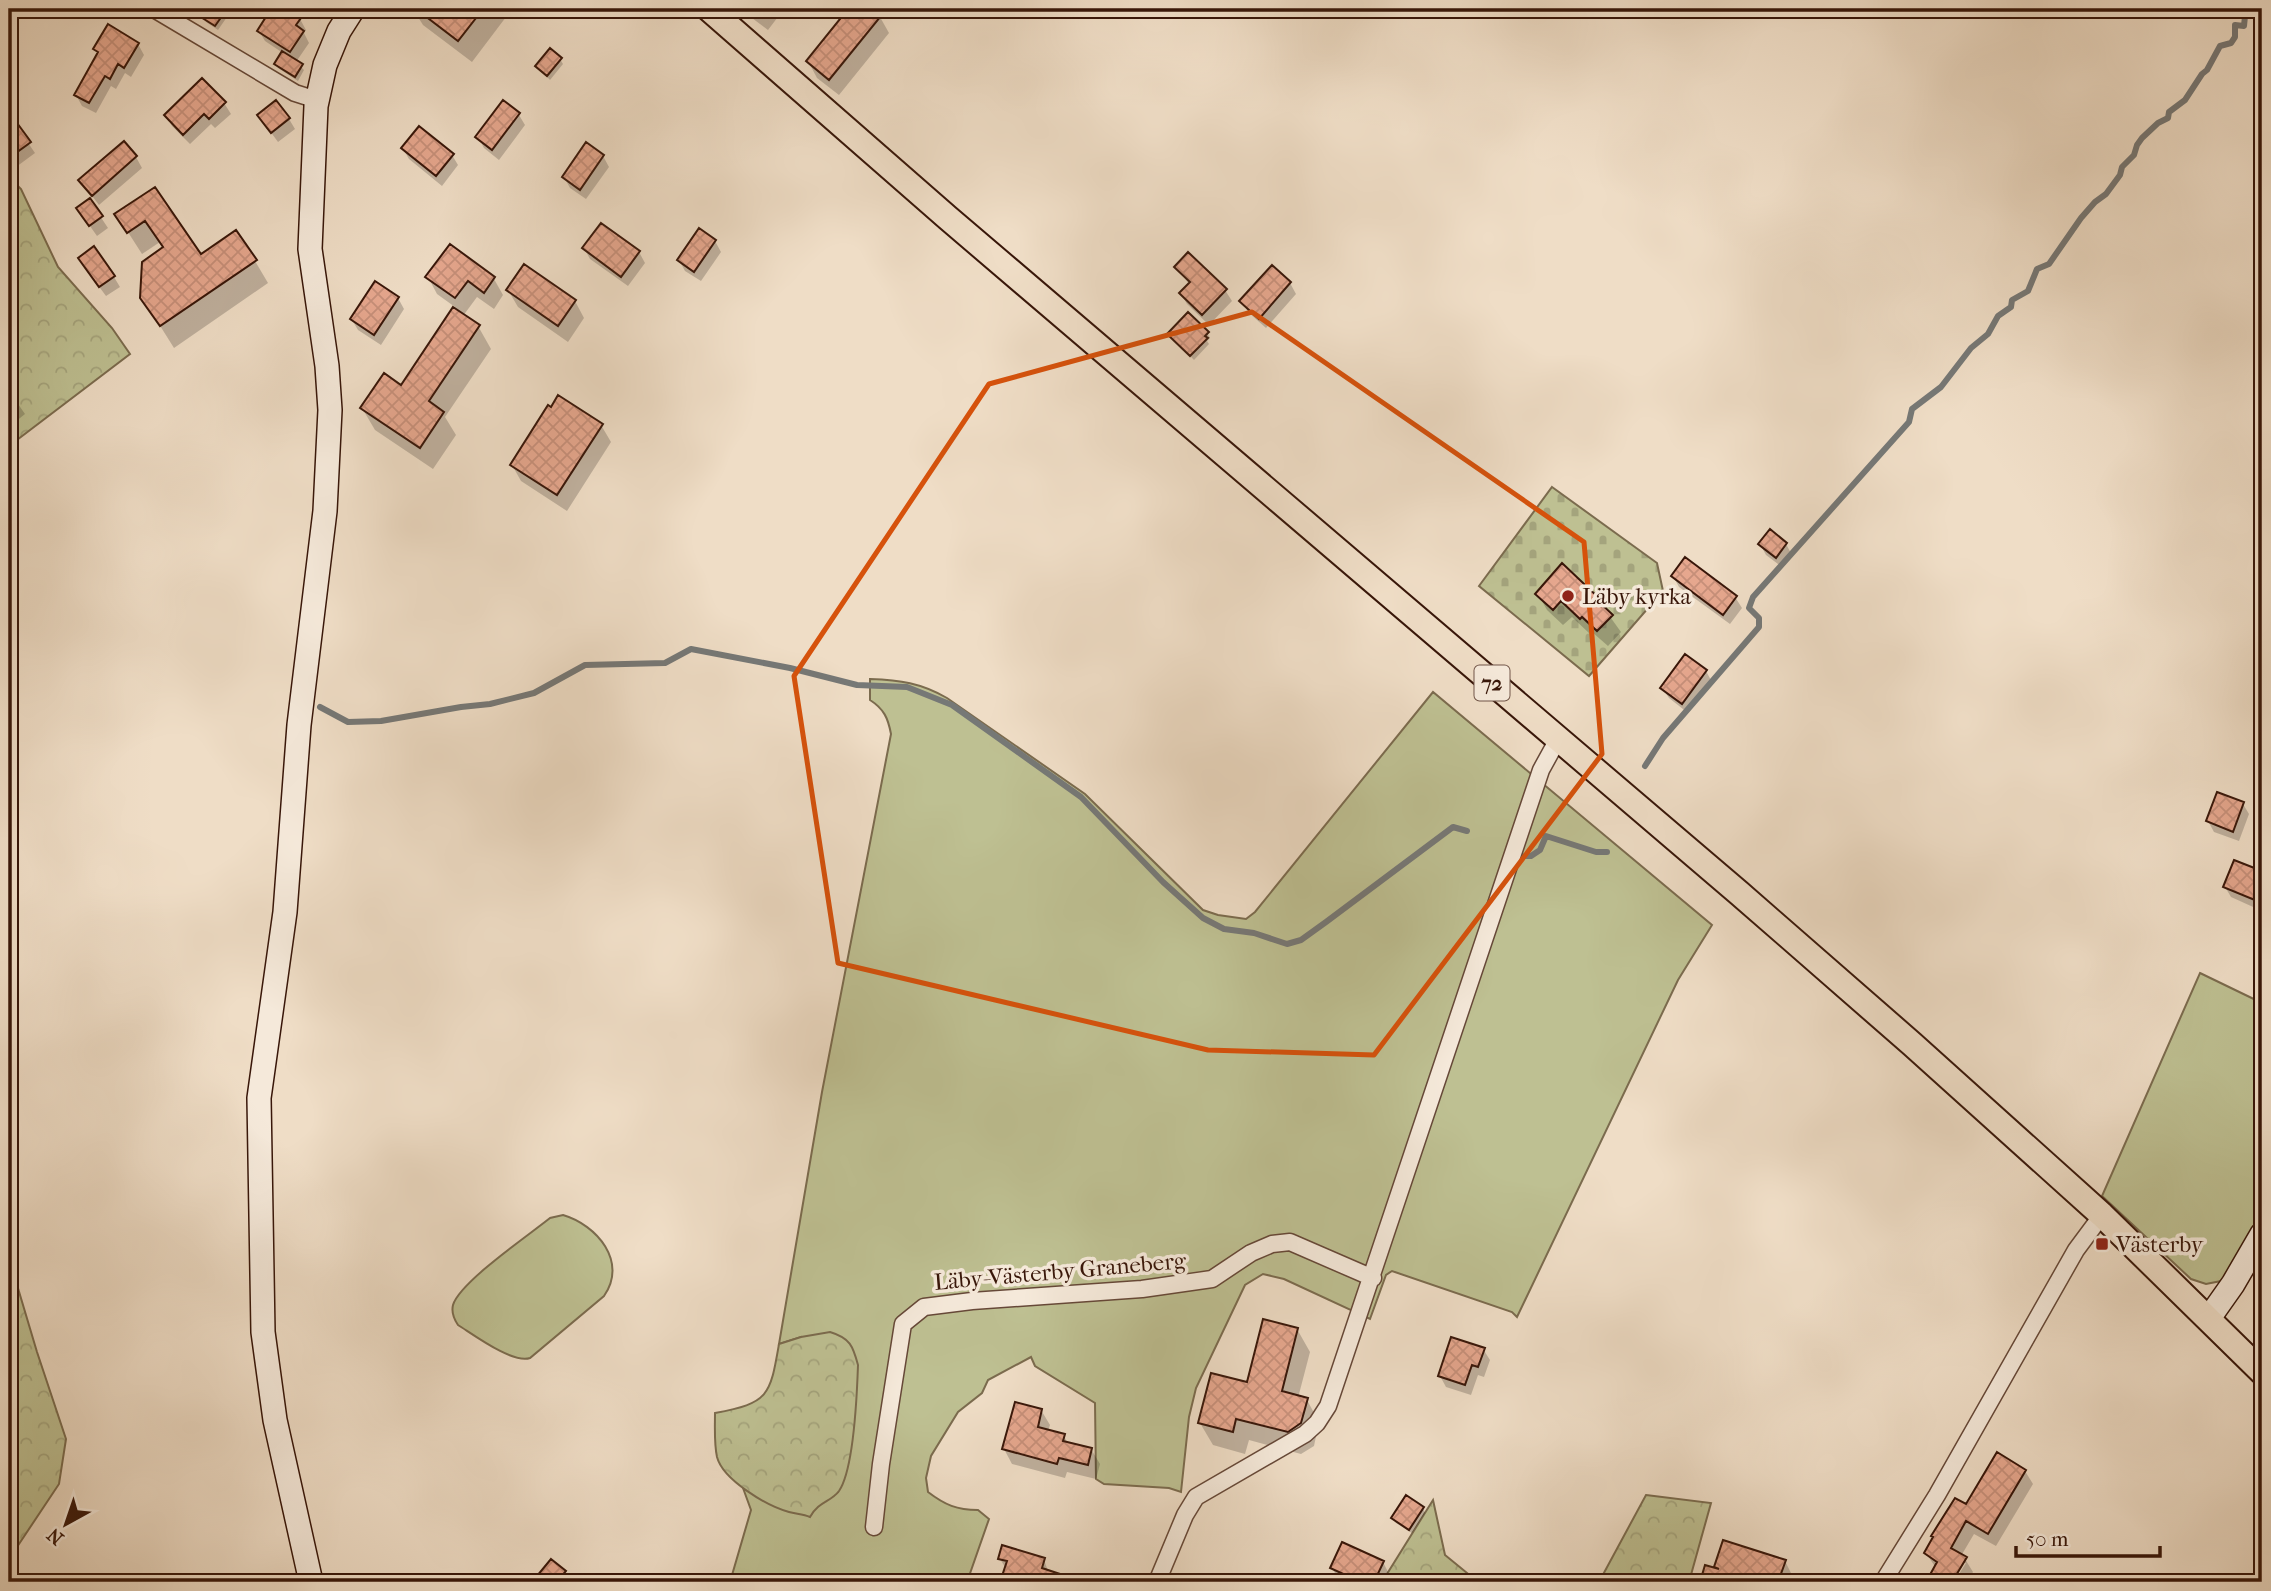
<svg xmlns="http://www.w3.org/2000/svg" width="2271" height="1591" viewBox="0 0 2271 1591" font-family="'IM FELL French Canon',serif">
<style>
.grass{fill:#bec092;stroke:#7b6b4e;stroke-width:2}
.forest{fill:url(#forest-crowns);stroke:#7b6b4e;stroke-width:2}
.cemetery{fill:url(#cemetery-stones);stroke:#7b6b4e;stroke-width:2}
.shadow{fill:#0003;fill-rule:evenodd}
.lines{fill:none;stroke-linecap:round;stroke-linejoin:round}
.stream{stroke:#767876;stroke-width:6}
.building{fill:url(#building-cross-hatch);stroke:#381609;stroke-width:2}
.street-casing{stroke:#664838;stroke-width:19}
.secondary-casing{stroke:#381609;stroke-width:26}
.primary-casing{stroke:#381609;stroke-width:28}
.street{stroke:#f5e9da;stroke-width:16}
.secondary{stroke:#f5e9da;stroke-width:23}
.primary{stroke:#efddc6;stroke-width:24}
.marked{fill:none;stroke:#d6520c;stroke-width:5;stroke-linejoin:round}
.poi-dot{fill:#8f2418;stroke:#f5e9da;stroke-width:2.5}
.labels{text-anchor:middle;stroke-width:7;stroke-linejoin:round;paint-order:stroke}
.shield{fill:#f5e9da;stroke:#715548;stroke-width:2}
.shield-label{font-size:21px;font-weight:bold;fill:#381609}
.poi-label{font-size:23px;fill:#381609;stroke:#f5e9da;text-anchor:start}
.street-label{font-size:23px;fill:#381609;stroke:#f5e9da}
</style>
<defs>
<pattern id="forest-crowns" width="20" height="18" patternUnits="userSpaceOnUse" patternTransform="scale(1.75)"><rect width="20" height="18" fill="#bec092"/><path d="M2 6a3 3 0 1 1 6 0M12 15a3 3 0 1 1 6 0" fill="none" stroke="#a4a47d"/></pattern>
<pattern id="cemetery-stones" width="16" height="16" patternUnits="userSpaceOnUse" patternTransform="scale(1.75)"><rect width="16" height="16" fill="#bec092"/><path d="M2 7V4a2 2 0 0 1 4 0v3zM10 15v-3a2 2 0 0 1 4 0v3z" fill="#a4a47d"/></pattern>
<pattern id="building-cross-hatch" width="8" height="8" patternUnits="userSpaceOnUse" patternTransform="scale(1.75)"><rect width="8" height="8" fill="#e6a78e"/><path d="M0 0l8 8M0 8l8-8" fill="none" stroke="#c68f79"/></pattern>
</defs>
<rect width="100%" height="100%" fill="#efddc6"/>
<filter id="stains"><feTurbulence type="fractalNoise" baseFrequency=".00286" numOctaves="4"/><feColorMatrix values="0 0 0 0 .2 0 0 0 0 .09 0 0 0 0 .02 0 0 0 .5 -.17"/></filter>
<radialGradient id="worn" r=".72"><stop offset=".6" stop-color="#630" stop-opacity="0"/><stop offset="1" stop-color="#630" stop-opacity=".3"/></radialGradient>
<!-- grass -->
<path class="grass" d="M 870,679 C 900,680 921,683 947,698 L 1085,794 L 1203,910 L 1218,915 L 1246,919 L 1255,912 L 1433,692 L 1712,925 L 1678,980 L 1517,1317 L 1512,1312 L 1392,1271 L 1386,1275 L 1370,1319 L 1284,1279 L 1263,1274 L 1245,1285 L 1196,1388 L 1189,1417 L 1181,1492 L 1169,1488 L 1104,1484 L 1096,1479 L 1095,1403 L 1035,1366 L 1031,1357 L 988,1380 L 982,1393 L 958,1412 L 931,1456 L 926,1478 L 928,1492 C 945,1505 957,1510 978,1510 L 989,1519 L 967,1582 L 730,1582 L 751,1510 L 743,1488 L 774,1505 L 810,1516 L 816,1506 L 838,1492 L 801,1337 L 779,1344 L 822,1092 L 891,734 C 888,718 884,709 870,700 Z
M 2200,973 L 2262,1003 L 2262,1219 L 2234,1266 L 2221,1281 L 2206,1284 L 2191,1279 L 2102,1196 Z
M 563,1215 C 597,1225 628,1262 604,1296 L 530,1358 C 513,1364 474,1335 458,1325 C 454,1319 451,1313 453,1305 C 460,1282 529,1235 550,1218 Z"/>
<!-- forest -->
<path class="forest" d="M 9,177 L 21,189 L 58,267 L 112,328 L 130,354 L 9,446 Z
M 9,1258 L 37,1352 L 66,1439 L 59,1484 L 9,1559 Z
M 830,1332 C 850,1338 853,1346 858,1365 C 857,1394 854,1469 839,1491 C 831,1502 819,1501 810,1517 C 803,1514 796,1514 789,1512 C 767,1506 723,1480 717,1457 C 714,1443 715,1427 715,1413 C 769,1403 770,1396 779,1344 L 801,1337 Z
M 1646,1495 L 1711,1503 L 1689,1582 L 1599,1582 Z
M 1433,1500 L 1445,1555 L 1478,1582 L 1382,1582 Z"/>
<!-- cemetery -->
<path class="cemetery" d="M 1552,487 L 1657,563 L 1663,591 L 1589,676 L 1479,586 Z"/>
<!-- shadow -->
<path class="shadow" d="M 208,9 L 219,9 L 227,17 L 218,30 L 206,22 L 203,17 Z
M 413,9 L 512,9 L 472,62 L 423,25 Z
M 740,9 L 784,9 L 768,30 Z
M 850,9 L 870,9 L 880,17 L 889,33 L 839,95 L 817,78 L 808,61 Z
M 283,18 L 300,19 L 306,30 L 304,33 L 309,43 L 296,62 L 304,70 L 298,81 L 278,68 L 276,64 L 283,53 L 265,41 L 259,31 Z
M 138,44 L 144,55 L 131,77 L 125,73 L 116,89 L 111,86 L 96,113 L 82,106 L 76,95 L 99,55 L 95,49 Z
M 560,59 L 563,64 L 550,80 L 537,66 Z
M 224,103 L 231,114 L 215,128 L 211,124 L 190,144 L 172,126 L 166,115 Z
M 504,103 L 519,115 L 525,125 L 499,160 L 484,148 L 478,137 Z
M 9,115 L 35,153 L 12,170 L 9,165 Z
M 259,116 L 289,119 L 295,129 L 278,142 Z
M 403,149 L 452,155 L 458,165 L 442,186 L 409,159 Z
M 603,156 L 609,167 L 586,199 L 570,188 L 564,177 Z
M 136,157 L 142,168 L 99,205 L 80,180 Z
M 154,189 L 200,256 L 255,261 L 268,283 L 174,348 L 142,297 L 164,249 L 160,242 L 142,254 L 117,215 Z
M 90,201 L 108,228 L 97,236 L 85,219 Z
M 715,241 L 721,252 L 701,281 L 685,271 L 679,260 Z
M 584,248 L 639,252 L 645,263 L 628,286 L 590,259 Z
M 1176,267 L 1225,290 L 1232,301 L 1209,325 L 1187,304 L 1181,294 L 1189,284 Z
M 1272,267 L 1290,283 L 1296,294 L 1266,328 L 1248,312 L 1242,301 Z
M 86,269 L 114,277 L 120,287 L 106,296 Z
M 428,277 L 494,279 L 503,295 L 494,309 L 477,297 L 463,316 L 478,326 L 491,349 L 445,417 L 456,435 L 433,469 L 375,430 L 362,408 L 402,387 L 455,307 L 437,294 Z
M 508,290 L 575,301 L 584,318 L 568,342 L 518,307 Z
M 398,298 L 404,309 L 381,345 L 358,330 L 352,320 Z
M 1207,333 L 1210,338 L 1207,341 L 1209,344 L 1194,360 L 1169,334 Z
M 9,335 L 17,344 L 9,354 Z
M 9,391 L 25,414 L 9,427 Z
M 601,425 L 611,442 L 567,511 L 521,481 L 512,465 Z
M 1760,544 L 1786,544 L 1792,555 L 1782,567 L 1766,555 Z
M 1673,576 L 1735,597 L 1742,608 L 1730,624 L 1679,587 Z
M 1538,594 L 1598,600 L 1621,632 L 1608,646 L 1592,632 L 1590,634 L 1572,617 L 1563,625 L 1547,610 Z
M 1706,671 L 1712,682 L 1688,713 L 1669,698 L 1662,688 Z
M 2243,804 L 2249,814 L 2239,841 L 2214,832 L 2208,821 Z
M 2235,862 L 2262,873 L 2262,911 L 2231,897 L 2225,887 Z
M 1297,1329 L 1310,1352 L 1298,1398 L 1307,1400 L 1319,1422 L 1314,1446 L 1301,1454 L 1249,1440 L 1245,1454 L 1213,1445 L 1200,1423 L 1248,1384 Z
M 1483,1349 L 1490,1360 L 1484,1377 L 1478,1375 L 1471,1395 L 1446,1387 L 1440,1376 Z
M 1041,1410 L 1050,1425 L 1048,1431 L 1064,1436 L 1068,1444 L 1091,1449 L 1100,1464 L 1096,1479 L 1067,1472 L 1065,1478 L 1012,1464 L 1004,1449 Z
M 2025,1471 L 2033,1484 L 1996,1546 L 1974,1534 L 1961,1556 L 1965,1559 L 1973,1572 L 1967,1582 L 1928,1582 L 1936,1568 L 1926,1553 ZM 1962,1563 L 1966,1563 L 1954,1582 L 1951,1580 Z
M 1423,1508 L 1425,1513 L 1412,1533 L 1396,1523 L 1393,1519 Z
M 1000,1559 L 1044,1560 L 1052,1582 L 1007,1582 L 1004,1576 L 1005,1567 Z
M 551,1561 L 567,1577 L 563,1582 L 534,1582 Z
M 1785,1561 L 1792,1575 L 1790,1582 L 1702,1582 L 1706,1567 L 1718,1571 L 1716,1567 Z
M 1383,1562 L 1388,1572 L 1383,1582 L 1348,1582 L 1338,1578 L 1332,1568 Z"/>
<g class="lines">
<!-- stream -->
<path class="stream" d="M 320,707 L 348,722 L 381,721 L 461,707 L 490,704 L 534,693 L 585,665 L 665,663 L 691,649 L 790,668 L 857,685 L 907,687 L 952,705 L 1081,797 L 1163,882 L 1203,918 L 1224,929 L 1254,933 L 1287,944 L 1301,940 L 1326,922 L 1453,827 L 1467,831
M 1645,766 L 1663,738 L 1759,627 L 1759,618 L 1749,608 L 1753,597 L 1909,422 L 1912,409 L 1941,387 L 1971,348 L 1988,334 L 1998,316 L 2011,307 L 2012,300 L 2028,291 L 2037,269 L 2049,264 L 2081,218 L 2095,202 L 2106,194 L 2120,175 L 2122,167 L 2134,155 L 2137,145 L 2142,138 L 2158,123 L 2168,118 L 2169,112 L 2185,100 L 2202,74 L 2207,70 L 2220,46 L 2231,43 L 2235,37 L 2235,25 L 2244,26 L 2245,16 L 2253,9
M 1525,856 L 1531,856 L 1540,850 L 1546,836 L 1596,852 L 1607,852"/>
</g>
<!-- building -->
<path class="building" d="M 188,9 L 227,9 L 215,26 Z
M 271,9 L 282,16 L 287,9 L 301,18 L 296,25 L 304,31 L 290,52 L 257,31 Z
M 416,9 L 483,9 L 458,41 Z
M 848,9 L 872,9 L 881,16 L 829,80 L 806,61 Z
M 108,24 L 139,43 L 124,68 L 118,64 L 110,79 L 105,76 L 89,103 L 74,95 L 98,52 L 93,49 Z
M 550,48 L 562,58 L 547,76 L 535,66 Z
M 282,51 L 303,64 L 295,77 L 274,64 Z
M 202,78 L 226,102 L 209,119 L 204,114 L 183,135 L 164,115 Z
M 276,100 L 290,118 L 271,133 L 257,115 Z
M 503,100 L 520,113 L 492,150 L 475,137 Z
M 9,112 L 31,142 L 9,158 Z
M 419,126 L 454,154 L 436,176 L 401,148 Z
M 124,141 L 137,156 L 92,196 L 78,180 Z
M 586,142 L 604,155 L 580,190 L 562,177 Z
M 155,187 L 201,254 L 236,230 L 257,260 L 160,326 L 140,298 L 142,262 L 163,247 L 145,221 L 127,233 L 114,214 Z
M 90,198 L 103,216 L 89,226 L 76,208 Z
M 601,223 L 640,251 L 621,277 L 582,248 Z
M 699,228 L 716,240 L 694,272 L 677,260 Z
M 450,244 L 495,277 L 484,293 L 468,281 L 455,298 L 425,277 Z
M 94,246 L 115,276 L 99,287 L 78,258 Z
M 1188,252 L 1227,289 L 1202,315 L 1179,293 L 1190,282 L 1174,267 Z
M 524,264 L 576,300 L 558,326 L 506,290 Z
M 1272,265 L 1291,282 L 1259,319 L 1239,301 Z
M 375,281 L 399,297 L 374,335 L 350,319 Z
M 453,307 L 480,325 L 429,401 L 444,412 L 420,448 L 360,408 L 384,373 L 401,385 Z
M 1188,312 L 1209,332 L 1205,336 L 1208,338 L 1190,356 L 1167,334 Z
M 558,395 L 603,424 L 557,495 L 510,465 L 548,405 L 551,407 Z
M 1770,529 L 1787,543 L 1776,558 L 1758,544 Z
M 1685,557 L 1737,596 L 1723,615 L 1671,576 Z
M 1562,563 L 1600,599 L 1598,601 L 1613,615 L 1597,631 L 1582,617 L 1580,619 L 1561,601 L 1553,610 L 1535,594 Z
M 1685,654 L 1707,670 L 1682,704 L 1660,688 Z
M 2217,792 L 2244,802 L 2233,832 L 2206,821 Z
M 2234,860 L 2262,871 L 2262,903 L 2223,887 Z
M 1263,1319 L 1298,1328 L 1282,1391 L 1308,1398 L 1301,1423 L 1288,1432 L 1236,1419 L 1233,1432 L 1198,1423 L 1211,1373 L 1247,1382 Z
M 1451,1337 L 1485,1348 L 1478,1367 L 1472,1365 L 1465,1385 L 1438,1376 Z
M 1015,1402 L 1042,1409 L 1038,1427 L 1065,1434 L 1063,1441 L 1092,1448 L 1088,1465 L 1059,1458 L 1057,1464 L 1002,1449 Z
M 1997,1452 L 2026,1470 L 1988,1534 L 1966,1521 L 1951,1548 L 1967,1557 L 1952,1582 L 1926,1582 L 1937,1562 L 1924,1553 L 1933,1537 L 1931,1536 L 1955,1498 L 1966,1504 Z
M 1406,1495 L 1424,1507 L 1409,1530 L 1391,1518 Z
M 1723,1540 L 1786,1560 L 1778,1582 L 1760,1582 L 1750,1579 L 1750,1582 L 1700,1582 L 1705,1565 L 1719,1569 L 1714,1567 Z
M 1342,1542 L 1384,1561 L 1374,1582 L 1361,1582 L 1330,1568 Z
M 1002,1545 L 1045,1558 L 1042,1568 L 1075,1579 L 1074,1582 L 1000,1582 L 1007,1561 L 998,1559 Z
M 551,1559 L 566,1571 L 557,1582 L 532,1582 Z"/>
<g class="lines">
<defs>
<path id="street" d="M 154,9 L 295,93 L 317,100
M 874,1527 L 881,1464 L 903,1324 L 924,1307 L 972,1301 L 1142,1289 L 1212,1279 L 1251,1253 L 1272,1244 L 1290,1242 L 1373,1278
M 1157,1582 L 1185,1515 L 1196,1497 L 1305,1434 L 1317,1423 L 1328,1406 L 1541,770 L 1558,739
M 1883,1582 L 1937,1495 L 2076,1250 L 2102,1215"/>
<path id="secondary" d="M 2209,1318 L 2233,1284 L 2262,1234
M 311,1582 L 275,1420 L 263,1332 L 259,1098 L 285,912 L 299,725 L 325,511 L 330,410 L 327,366 L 310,249 L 316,106 L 325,65 L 339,31 L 353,9"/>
<path id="primary" d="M 709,9 L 948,218 L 1739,893 L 1912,1044 L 2102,1215 L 2262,1372"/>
</defs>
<!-- street casing -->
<use href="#street" class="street-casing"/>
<!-- secondary casing -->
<use href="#secondary" class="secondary-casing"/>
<!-- primary casing -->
<use href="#primary" class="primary-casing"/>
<!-- street -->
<use href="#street" class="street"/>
<!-- secondary -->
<use href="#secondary" class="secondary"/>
<!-- primary -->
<use href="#primary" class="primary"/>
</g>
<!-- marked area -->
<path class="marked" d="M 1252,312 L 1584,542 L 1602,754 L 1374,1055 L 1208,1050 L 838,963 L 794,676 L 989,384 Z"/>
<!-- markers -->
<g class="poi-dot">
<circle cx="1568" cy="596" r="7"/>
<rect x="2095" y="1237" width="14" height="14" rx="3.5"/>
</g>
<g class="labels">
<!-- shield labels -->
<rect class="shield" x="1474.5" y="665.5" width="35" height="35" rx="5"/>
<g class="shield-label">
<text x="1492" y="690">72</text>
</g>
<!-- poi labels -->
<g class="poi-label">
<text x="1582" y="604">Läby kyrka</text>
<text x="2116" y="1252">Västerby</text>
</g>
<!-- street labels -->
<g class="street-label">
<text transform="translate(1060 1271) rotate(-5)" y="8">Läby-Västerby Graneberg</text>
</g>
</g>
<!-- margin -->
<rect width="2271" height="1591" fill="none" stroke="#efddc6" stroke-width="35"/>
<rect x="10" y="10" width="2250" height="1570" fill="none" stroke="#381609" stroke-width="3.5"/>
<rect x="18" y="18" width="2236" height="1556" fill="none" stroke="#381609" stroke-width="2"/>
<!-- north arrow -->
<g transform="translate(66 1524) rotate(220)" stroke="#f5e9da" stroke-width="5" paint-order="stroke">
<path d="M0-5L12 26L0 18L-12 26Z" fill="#381609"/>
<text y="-10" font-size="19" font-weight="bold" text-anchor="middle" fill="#381609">N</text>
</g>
<!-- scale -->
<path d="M2016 1546v10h144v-10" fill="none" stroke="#381609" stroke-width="3.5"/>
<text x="2026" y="1546" font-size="21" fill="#381609" stroke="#f5e9da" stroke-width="5" paint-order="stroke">50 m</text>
<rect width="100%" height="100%" filter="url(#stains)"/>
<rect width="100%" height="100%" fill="url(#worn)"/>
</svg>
